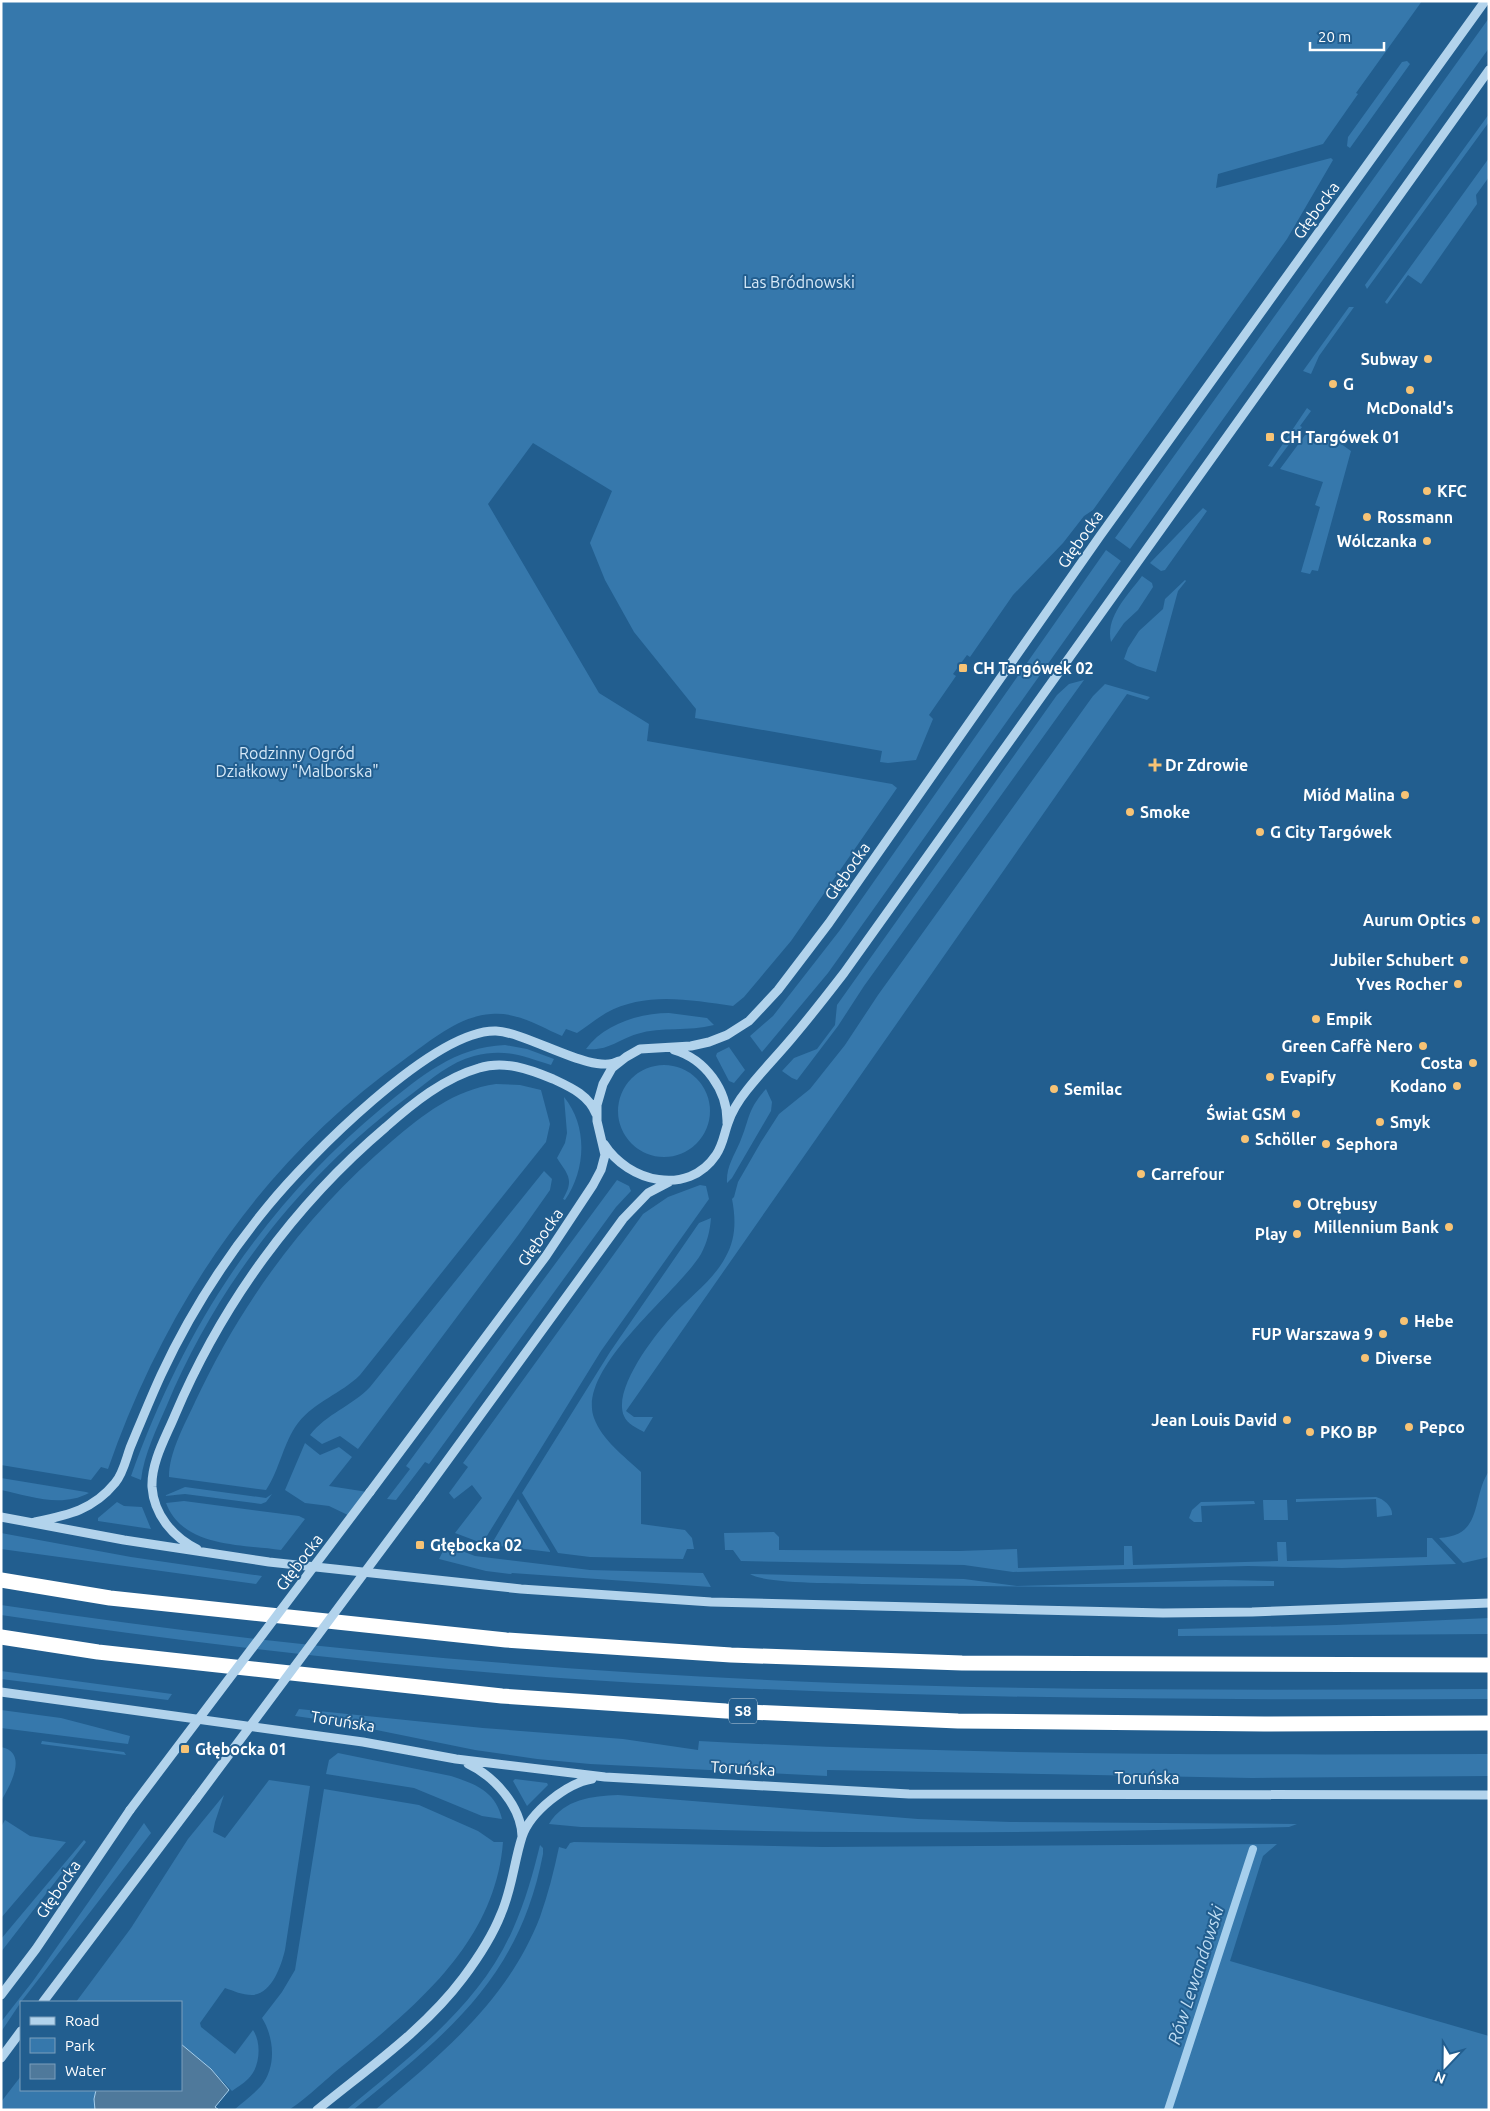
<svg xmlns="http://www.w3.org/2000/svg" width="1490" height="2111" viewBox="0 0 1490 2111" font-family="Ubuntu,sans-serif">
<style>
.green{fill:#3678ac}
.water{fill:#4f799b;stroke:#a6cfed}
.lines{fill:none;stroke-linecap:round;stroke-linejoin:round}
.stream{stroke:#a6cfed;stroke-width:8}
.minor{stroke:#b2d3ec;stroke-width:9}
.highway{stroke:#fff;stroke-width:15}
.minor-bridge{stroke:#b2d3ec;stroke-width:9}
.poi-dot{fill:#f7c375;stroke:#225e8f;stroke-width:2}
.labels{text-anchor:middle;stroke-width:4;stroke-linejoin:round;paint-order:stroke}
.shield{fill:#225e8f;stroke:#bdcfdd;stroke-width:1}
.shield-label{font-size:15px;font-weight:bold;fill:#fff}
.street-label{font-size:16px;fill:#fff;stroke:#225e8f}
.park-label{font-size:16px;fill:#d7eaf9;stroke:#225e8f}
.poi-label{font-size:16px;font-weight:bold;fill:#fff;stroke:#225e8f;text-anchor:start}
.water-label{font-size:18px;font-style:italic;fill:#bedcf3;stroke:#225e8f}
</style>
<rect width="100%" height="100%" fill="#225e8f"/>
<!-- green -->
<path class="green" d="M 1,1 L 1422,1 L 1356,93 L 1358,94 L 1323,144 L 1218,174 L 1216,188 L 1331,158 L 1333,160 L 1287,239 L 1093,510 L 1084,516 L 1063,543 L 1013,595 L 970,657 L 967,655 L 953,674 L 956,676 L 929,715 L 933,719 L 916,760 L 888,763 L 880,762 L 882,751 L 695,718 L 696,709 L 634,632 L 605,580 L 590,543 L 612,491 L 533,443 L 488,504 L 599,693 L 649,724 L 647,741 L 892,784 L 897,788 L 791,941 L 744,997 L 733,1006 C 690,1000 646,991 606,1013 C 596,1019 586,1027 577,1033 L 566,1029 L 562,1036 C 541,1027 515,1011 491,1014 C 459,1016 430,1041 405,1059 C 263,1160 165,1305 108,1469 L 101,1467 L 91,1480 L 1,1465 Z
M 1489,18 L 1489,48 L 1130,549 L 1115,538 Z
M 1407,61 L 1410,64 L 1350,148 L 1347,146 L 1348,137 L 1402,62 Z
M 1489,114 L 1489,122 L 1367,289 L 1365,285 Z
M 1489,158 L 1489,177 L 1476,195 L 1477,204 L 1421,284 L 1408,275 L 1387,304 L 1385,302 Z
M 1349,307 L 1354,307 L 1319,356 L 1311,374 L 1303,371 Z
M 1307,408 L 1311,411 L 1300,426 L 1302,427 L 1272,467 L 1268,466 Z
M 1308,431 L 1327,434 L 1351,451 L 1318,571 L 1312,570 L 1310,574 L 1301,572 L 1320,507 L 1315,505 L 1323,482 L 1280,469 Z
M 1203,508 L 1207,511 L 1165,570 L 1161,571 L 1150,563 Z
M 1106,550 L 1121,561 L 828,973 L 762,1052 L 750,1036 L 773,1016 L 840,930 Z
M 1142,576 L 1152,583 L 1153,587 L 1138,610 L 1124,623 L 1111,642 C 1105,617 1128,595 1142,576 Z
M 1185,580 L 1186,581 L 1178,591 L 1156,672 L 1137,666 L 1124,659 L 1128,648 L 1139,631 L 1163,609 L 1165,599 Z
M 1084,680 L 864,986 L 838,1026 L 797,1080 L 792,1078 L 782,1071 L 794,1058 L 817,1049 L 835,1025 L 837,1005 L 1057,695 L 1069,684 Z
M 1105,684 L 1150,697 L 1147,700 L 1127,694 L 626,1411 L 634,1417 L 653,1417 L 644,1432 C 637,1428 627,1424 624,1416 C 612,1389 656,1333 674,1314 C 691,1296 713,1280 725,1258 C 736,1239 736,1220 732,1199 L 734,1197 L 738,1182 L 761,1142 L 779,1114 L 810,1089 L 845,1045 L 878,995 L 1093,696 Z
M 669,1013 L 707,1018 L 714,1025 C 688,1032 662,1026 637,1034 C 617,1040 609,1051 586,1049 C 604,1024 640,1013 669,1013 Z
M 505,1045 L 527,1049 L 554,1059 L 551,1065 C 522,1056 505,1048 474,1056 C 451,1062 431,1079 413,1093 C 305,1172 218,1282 167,1405 C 157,1428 144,1454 141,1480 L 131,1476 C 184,1328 261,1208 383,1107 C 421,1076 455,1047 505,1045 Z
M 729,1047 L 745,1070 L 734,1083 L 729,1081 L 716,1056 L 717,1053 Z
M618 1111a46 46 0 1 1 92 0a46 46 0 1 1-92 0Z
M 496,1084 L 520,1085 L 541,1090 L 550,1124 L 546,1142 L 360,1375 C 341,1394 315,1401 298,1423 C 283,1443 280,1469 266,1490 L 169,1477 C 169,1452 185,1424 195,1402 C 242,1301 307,1213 392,1141 C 424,1114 454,1090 496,1084 Z
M 766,1089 L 772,1102 L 771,1111 L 732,1178 L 727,1183 C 726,1167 734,1156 740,1142 C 750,1118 747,1110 766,1089 Z
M 564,1097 C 588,1126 586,1170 565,1200 L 563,1199 C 575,1179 567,1174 557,1158 L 565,1143 L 567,1133 Z
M 544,1171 L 552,1179 L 550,1190 L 519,1234 L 358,1449 L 340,1436 L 322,1444 L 310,1435 C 326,1414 352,1406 370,1387 Z
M 617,1180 L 629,1186 L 631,1191 L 616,1207 L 429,1464 L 425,1462 L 396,1500 L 387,1499 L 410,1469 L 406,1466 Z
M 700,1185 L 706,1186 L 709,1199 L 601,1351 L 485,1539 L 479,1542 L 455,1533 L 482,1498 L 472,1485 L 454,1499 L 449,1493 L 468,1467 L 463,1463 L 643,1214 L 668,1197 Z
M 711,1218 C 710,1231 707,1243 701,1254 C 677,1294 576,1368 594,1418 C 602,1440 624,1456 641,1472 L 641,1524 L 685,1530 L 692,1538 L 694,1549 L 687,1549 L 683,1559 L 590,1557 L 558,1553 L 522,1493 L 610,1352 L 699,1223 Z
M 305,1443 L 320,1455 L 339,1447 L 352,1457 L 329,1486 L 374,1493 L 352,1517 L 329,1506 L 305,1503 L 285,1490 Z
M 1489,1471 L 1489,1557 L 1463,1563 L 1439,1538 C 1484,1536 1471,1498 1489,1471 Z
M 1,1478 L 86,1492 L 89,1493 C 61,1508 30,1496 1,1490 Z
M 185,1487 L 266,1498 L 272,1494 L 266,1502 L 261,1504 L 185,1494 L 164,1496 Z
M 1376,1497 C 1384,1499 1393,1507 1392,1515 L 1377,1517 L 1376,1499 L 1296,1502 L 1296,1499 Z
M 518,1499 L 550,1551 L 550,1552 L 491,1545 Z
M 1263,1500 L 1287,1500 L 1288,1520 L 1264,1520 Z
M 184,1501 L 299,1516 L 305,1519 L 281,1550 C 241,1544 183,1548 166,1503 Z
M 1254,1501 L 1255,1504 L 1201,1506 L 1202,1522 L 1194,1522 L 1189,1518 L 1192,1510 L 1201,1502 Z
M 117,1502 L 124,1506 L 142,1507 L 151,1529 L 98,1521 L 98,1518 Z
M 774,1532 L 779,1537 L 779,1550 L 959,1551 L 1017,1549 L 1018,1568 L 1124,1565 L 1124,1546 L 1132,1546 L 1133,1565 L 1278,1561 L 1277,1542 L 1286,1542 L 1287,1561 L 1427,1557 L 1427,1538 L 1432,1538 L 1456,1564 L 1342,1568 L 1248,1566 L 1013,1572 L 964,1565 L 741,1561 L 733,1550 L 725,1550 L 724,1533 Z
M 1,1533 L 131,1557 L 262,1576 L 256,1584 L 1,1549 Z
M 446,1545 L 475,1556 L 590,1570 L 703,1573 L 711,1587 L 512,1573 L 511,1574 L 486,1571 L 439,1559 Z
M 750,1574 L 964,1579 L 1017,1586 L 1225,1580 L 1274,1581 L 1274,1586 C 1137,1588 1002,1587 866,1584 C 844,1583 764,1584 750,1574 Z
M 1,1605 C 278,1647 557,1672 837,1683 C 1054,1691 1271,1690 1489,1689 L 1489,1699 C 1189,1700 889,1699 590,1680 C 393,1667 196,1644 1,1615 Z
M 1489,1618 L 1489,1634 L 1178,1636 L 1178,1629 L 1336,1625 Z
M 1,1671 L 172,1694 L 168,1700 L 1,1679 Z
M 299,1709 L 483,1728 L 623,1739 L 698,1750 L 699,1741 C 962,1755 1225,1755 1489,1754 L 1489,1776 L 1252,1778 L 827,1770 L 827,1776 L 590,1764 L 537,1759 L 475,1750 L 337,1722 L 295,1716 Z
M 1,1710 L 61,1718 L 130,1736 L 128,1744 L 1,1728 Z
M 42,1741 L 124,1752 L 126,1755 L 41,1744 Z
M 1,1747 C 29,1752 10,1786 1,1801 Z
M 338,1753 L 451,1776 C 476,1784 496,1792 502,1819 L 482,1816 L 414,1788 L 326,1774 L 329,1760 Z
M 515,1779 L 547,1783 L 548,1785 L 527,1806 L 513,1781 Z
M 269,1780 L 310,1786 L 285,1950 C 281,1966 272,1994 252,1995 C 242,1995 234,1991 225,1988 L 200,2023 L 201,2027 L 235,2054 L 253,2030 C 262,2043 260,2068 248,2079 C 243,2084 237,2087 232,2091 L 211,2069 L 181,2044 L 181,2002 L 76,2002 L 131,1928 L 188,1839 L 224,1795 L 215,1822 L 213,1832 L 225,1838 Z
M 324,1789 L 419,1805 L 478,1831 L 494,1842 L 503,1842 C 495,1946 410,2011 335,2072 C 327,2079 295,2108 288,2110 C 271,2111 251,2110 234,2110 C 243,2102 253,2095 261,2086 C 277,2067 274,2037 262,2018 L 282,1992 L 295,1970 Z
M 618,1795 L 918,1819 L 1011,1822 L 1297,1824 L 1289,1827 C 1144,1831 999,1833 854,1832 C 763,1832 672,1828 581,1827 L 549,1824 C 564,1799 592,1796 618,1795 Z
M 5,1820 L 30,1836 L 66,1842 L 1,1918 L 1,1827 Z
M 144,1823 L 151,1833 L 21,2002 L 1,2032 L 1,2022 L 33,1981 Z
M 84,1840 L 86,1842 L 1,1952 L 1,1939 Z
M 574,1842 L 823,1847 L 1277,1844 L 1263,1856 L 1230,1961 L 1489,2036 L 1489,2110 L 375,2110 C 441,2055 508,2000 540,1917 C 548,1894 554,1871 559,1847 L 566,1849 L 570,1843 Z
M 540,1845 L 543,1848 L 543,1854 C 519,1979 447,2034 353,2110 L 346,2110 C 409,2057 479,2007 513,1929 C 525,1902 533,1874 540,1845 Z
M 21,2076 L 21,2090 L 96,2090 L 95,2110 L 1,2110 L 1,2102 Z"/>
<!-- water -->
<path class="water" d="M 181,2044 L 211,2069 L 229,2090 L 215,2107 L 219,2110 L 95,2110 L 94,2099 L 96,2090 L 181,2090 Z"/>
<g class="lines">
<!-- stream -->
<path class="stream" d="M 1168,2110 L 1253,1849"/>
<!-- minor -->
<path class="minor" d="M 674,1050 C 705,1059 728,1090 727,1123
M 604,1144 C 628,1182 688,1197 716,1155 C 723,1145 724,1134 728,1123 C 732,1111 739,1100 747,1090 C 761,1072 777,1056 792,1038 C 810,1017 827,995 844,973 L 1489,70
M 370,1492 L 546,1256 L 593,1185 L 601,1170 L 605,1155 L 597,1121 L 597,1105 L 603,1084 L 612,1068 L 626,1057 L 640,1049 L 691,1046 L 709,1042 L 727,1035 L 749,1021 L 778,990 L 829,923 L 1100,536 L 1485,1
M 420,1498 L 623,1219 L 648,1193 L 669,1182
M 1,1517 L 124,1540 L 269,1562 L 521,1589 L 711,1602 L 1163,1613 L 1252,1612 L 1489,1603
M 35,1522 C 68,1515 93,1510 115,1483 C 123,1474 126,1459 130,1448 C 140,1424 150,1399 161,1375 C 189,1315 226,1257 268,1206 C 306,1159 434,1029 496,1031 C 530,1033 593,1076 619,1061
M 197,1549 C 173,1537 154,1515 152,1487 C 151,1462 166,1437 175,1415 C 222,1304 294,1205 386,1127 C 413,1103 444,1078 479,1068 C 504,1060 529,1069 553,1079 C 570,1087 589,1095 596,1114
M 1,1692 L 363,1742 L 456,1759 L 605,1777 L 909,1794 L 1489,1795
M 468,1764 C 494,1776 521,1806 522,1836
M 1,1995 L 36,1949 L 130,1810
M 43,2002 L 196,1799
M 1,2058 L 21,2031
M 317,2110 C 367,2069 424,2030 463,1978 C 478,1958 492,1937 501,1914 C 512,1889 514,1862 522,1837 C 530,1812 567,1783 592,1779"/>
<!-- highway -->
<path class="highway" d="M 1,1580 L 110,1598 L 506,1640 L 731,1655 L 962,1663 L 1489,1665
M 1,1637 L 98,1652 L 502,1696 L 726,1711 L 958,1721 L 1264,1724 L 1489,1723"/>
<!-- minor-bridge -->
<path class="minor-bridge" d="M 196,1799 L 420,1498
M 130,1810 L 370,1492"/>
</g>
<!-- markers -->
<g class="poi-dot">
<circle cx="1428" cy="359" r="5"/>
<circle cx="1333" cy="384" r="5"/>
<circle cx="1410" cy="390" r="5"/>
<rect x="1265" y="432" width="10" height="10" rx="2.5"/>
<circle cx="1427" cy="491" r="5"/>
<circle cx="1367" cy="517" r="5"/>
<circle cx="1427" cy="541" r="5"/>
<rect x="958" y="663" width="10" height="10" rx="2.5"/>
<path d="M1152.5 757.5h5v5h5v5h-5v5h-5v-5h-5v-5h5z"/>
<circle cx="1405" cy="795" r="5"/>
<circle cx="1130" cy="812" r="5"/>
<circle cx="1260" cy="832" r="5"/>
<circle cx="1476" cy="920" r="5"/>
<circle cx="1464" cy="960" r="5"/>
<circle cx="1458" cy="984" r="5"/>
<circle cx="1316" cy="1019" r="5"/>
<circle cx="1423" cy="1046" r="5"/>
<circle cx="1473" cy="1063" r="5"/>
<circle cx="1270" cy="1077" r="5"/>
<circle cx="1457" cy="1086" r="5"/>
<circle cx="1054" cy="1089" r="5"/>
<circle cx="1296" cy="1114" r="5"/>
<circle cx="1380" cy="1122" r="5"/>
<circle cx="1245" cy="1139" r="5"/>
<circle cx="1326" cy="1144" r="5"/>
<circle cx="1141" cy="1174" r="5"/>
<circle cx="1297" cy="1204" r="5"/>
<circle cx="1449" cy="1227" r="5"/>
<circle cx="1297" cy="1234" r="5"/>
<circle cx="1404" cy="1321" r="5"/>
<circle cx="1383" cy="1334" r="5"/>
<circle cx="1365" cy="1358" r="5"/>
<circle cx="1287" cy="1420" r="5"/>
<circle cx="1409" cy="1427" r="5"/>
<circle cx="1310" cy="1432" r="5"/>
<rect x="415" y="1540" width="10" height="10" rx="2.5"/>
<rect x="180" y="1744" width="10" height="10" rx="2.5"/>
</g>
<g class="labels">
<!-- shield labels -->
<rect class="shield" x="729" y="1698.5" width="28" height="25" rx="4"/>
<g class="shield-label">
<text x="743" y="1716">S8</text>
</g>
<!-- street labels -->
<g class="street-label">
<text transform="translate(1316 210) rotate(-54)" y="6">Głębocka</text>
<text transform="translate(1080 539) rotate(-55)" y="6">Głębocka</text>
<text transform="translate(847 871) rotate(-55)" y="6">Głębocka</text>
<text transform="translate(540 1237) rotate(-55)" y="6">Głębocka</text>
<text transform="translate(299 1562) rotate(-53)" y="6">Głębocka</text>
<text transform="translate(343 1721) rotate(9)" y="6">Toruńska</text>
<text transform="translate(743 1768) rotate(3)" y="6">Toruńska</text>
<text x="1147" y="1784">Toruńska</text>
<text transform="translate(58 1889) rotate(-56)" y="6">Głębocka</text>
</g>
<!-- park labels -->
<g class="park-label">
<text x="799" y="288">Las Bródnowski</text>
<text x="297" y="759">Rodzinny Ogród<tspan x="297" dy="18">Działkowy "Malborska"</tspan></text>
</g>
<!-- poi labels -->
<g class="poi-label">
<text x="1418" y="365" text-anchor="end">Subway</text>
<text x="1343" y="390">G</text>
<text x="1410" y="414" text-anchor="middle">McDonald's</text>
<text x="1280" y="443">CH Targówek 01</text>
<text x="1437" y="497">KFC</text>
<text x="1377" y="523">Rossmann</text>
<text x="1417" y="547" text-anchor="end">Wólczanka</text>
<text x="973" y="674">CH Targówek 02</text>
<text x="1165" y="771">Dr Zdrowie</text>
<text x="1395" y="801" text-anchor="end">Miód Malina</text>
<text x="1140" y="818">Smoke</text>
<text x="1270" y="838">G City Targówek</text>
<text x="1466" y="926" text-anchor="end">Aurum Optics</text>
<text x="1454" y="966" text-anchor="end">Jubiler Schubert</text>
<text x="1448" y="990" text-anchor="end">Yves Rocher</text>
<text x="1326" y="1025">Empik</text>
<text x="1413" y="1052" text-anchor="end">Green Caffè Nero</text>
<text x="1463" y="1069" text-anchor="end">Costa</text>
<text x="1280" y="1083">Evapify</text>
<text x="1447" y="1092" text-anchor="end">Kodano</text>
<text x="1064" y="1095">Semilac</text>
<text x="1286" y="1120" text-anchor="end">Świat GSM</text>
<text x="1390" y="1128">Smyk</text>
<text x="1255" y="1145">Schöller</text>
<text x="1336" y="1150">Sephora</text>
<text x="1151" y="1180">Carrefour</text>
<text x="1307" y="1210">Otrębusy</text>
<text x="1439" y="1233" text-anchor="end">Millennium Bank</text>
<text x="1287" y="1240" text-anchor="end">Play</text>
<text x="1414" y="1327">Hebe</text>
<text x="1373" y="1340" text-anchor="end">FUP Warszawa 9</text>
<text x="1375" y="1364">Diverse</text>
<text x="1277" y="1426" text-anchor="end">Jean Louis David</text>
<text x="1419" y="1433">Pepco</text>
<text x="1320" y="1438">PKO BP</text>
<text x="430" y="1551">Głębocka 02</text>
<text x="195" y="1755">Głębocka 01</text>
</g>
<!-- water labels -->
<g class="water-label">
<text transform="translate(1196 1975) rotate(-72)" y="6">Rów Lewandowski</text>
</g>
</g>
<!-- border -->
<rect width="1490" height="2111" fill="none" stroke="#ffffff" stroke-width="5"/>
<!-- legend -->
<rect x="20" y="2001" width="162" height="90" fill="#225e8f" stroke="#7a9ebc"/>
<rect x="30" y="2017" width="25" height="8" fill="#b2d3ec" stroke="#7a9ebc"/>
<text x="65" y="2026" font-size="15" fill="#ffffff">Road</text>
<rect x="30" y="2038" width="25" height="15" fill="#3678ac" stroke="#7a9ebc"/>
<text x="65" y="2051" font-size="15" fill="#ffffff">Park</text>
<rect x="30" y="2064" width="25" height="15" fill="#4f799b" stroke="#7a9ebc"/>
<text x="65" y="2076" font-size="15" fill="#ffffff">Water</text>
<!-- north arrow -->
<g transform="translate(1445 2066) rotate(202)" stroke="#225e8f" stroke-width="4" paint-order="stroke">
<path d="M0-4L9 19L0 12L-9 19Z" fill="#ffffff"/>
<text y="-8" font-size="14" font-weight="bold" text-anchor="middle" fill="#ffffff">N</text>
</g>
<!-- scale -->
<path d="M1310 42v8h74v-8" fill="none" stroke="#ffffff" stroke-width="2.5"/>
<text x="1318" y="42" font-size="15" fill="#ffffff" stroke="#225e8f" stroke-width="4" paint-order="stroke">20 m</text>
</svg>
